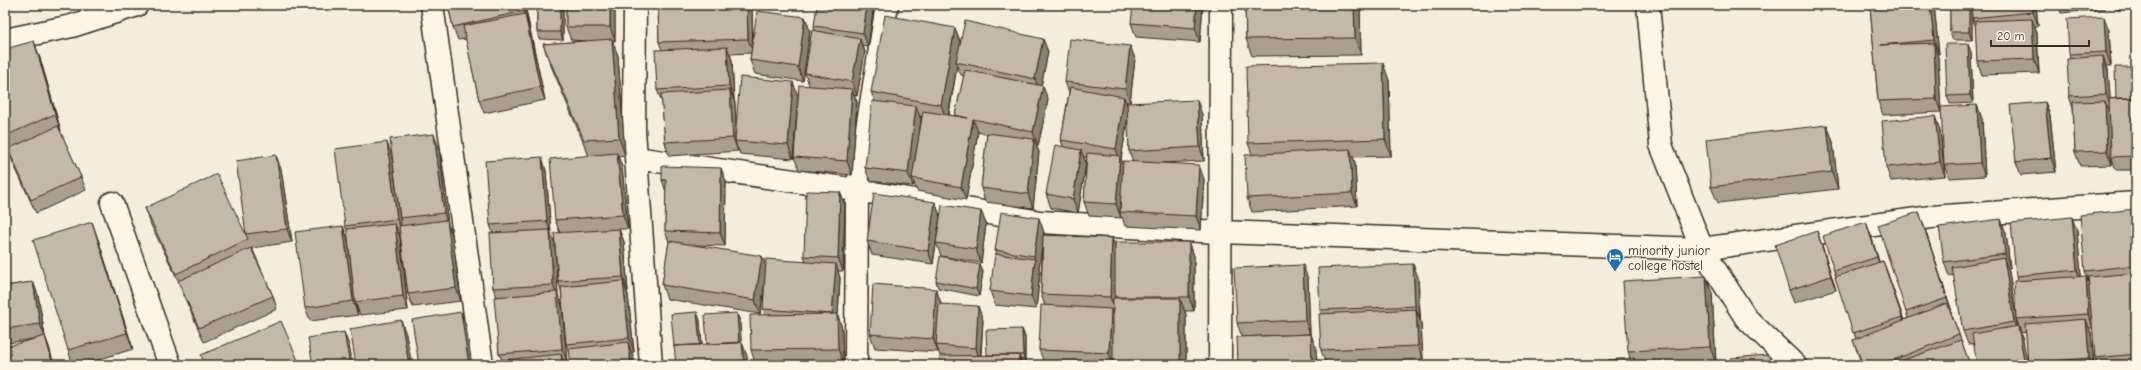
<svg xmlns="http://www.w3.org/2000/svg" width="2141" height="370" viewBox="0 0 2141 370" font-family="'Comic Neue',sans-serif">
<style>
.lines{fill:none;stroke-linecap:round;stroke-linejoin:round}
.minor-casing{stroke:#3b2a1e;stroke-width:25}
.minor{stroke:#fcf5e5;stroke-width:22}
.wall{fill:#a89f92;stroke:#3b2a1e;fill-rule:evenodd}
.shaded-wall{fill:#888277;stroke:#3b2a1e}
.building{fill:#c3b9aa;stroke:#3b2a1e}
.labels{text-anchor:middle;stroke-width:3;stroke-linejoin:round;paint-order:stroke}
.poi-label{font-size:13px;fill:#3b2a1e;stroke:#fcf5e5;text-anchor:start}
</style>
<rect width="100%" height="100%" fill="#f4eddd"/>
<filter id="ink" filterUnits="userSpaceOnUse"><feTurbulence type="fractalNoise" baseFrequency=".025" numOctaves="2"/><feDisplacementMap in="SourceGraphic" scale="8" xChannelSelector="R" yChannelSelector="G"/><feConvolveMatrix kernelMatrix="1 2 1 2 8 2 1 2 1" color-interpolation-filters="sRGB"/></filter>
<g filter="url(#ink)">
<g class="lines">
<defs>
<path id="minor" d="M 432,5 L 482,365
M 635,5 L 634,130 L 651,365
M 1648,5 L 1661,145 L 1702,249 L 1746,318 L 1795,365
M 5,40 L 72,26 L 137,5
M 636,158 L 857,190 L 1040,222 L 1219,232 L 1702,249 L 1931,217 L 2136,203
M 112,203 L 170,365
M 856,365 L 857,190 L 887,5
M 1220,365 L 1221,5"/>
</defs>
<!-- minor casing -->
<use href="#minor" class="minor-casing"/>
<!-- minor -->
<use href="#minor" class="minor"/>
</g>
<!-- wall -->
<path class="wall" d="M 448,5 L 525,5 L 545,100 L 484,113 L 479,100 L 466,39 L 458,40 L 453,27 Z
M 537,5 L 563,5 L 563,40 L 539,39 L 537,32 Z
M 566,5 L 615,5 L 615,41 L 612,41 L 618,56 L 625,155 L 618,156 L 622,167 L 628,229 L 619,229 L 624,242 L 628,291 L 627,291 L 628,295 L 634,352 L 632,352 L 633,356 L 634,365 L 571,365 L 570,353 L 566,344 L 561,290 L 558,281 L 560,233 L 555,220 L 589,156 L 549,61 L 543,44 L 586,41 L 571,40 L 566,27 Z
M 658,5 L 751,5 L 752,8 L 753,41 L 805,17 L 810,31 L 803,81 L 755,74 L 750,60 L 751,53 L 730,54 L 732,60 L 734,100 L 735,103 L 736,121 L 798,96 L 793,159 L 740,154 L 738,149 L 738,151 L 669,156 L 665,142 L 662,102 L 657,90 L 662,50 L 659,42 Z
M 874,5 L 868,47 L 863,46 L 865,52 L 857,96 L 854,95 L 857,102 L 852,175 L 799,170 L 794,157 L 809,85 L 805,73 L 815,30 L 814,26 Z
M 945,5 L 966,5 L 966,8 Z
M 1203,5 L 1200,42 L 1136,37 L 1131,23 Z
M 1245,5 L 1360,5 L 1361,55 L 1252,56 L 1246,39 Z
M 1870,5 L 1934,5 L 1939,54 L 1937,54 L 1938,57 L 1941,112 L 1883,115 L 1878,101 Z
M 1950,5 L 2036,5 L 2038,26 L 2035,26 L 2037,33 L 2039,73 L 1982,75 L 1977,61 L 1976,27 L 1972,18 L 1972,40 L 1953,40 L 1950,32 Z
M 2058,5 L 2105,5 L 2105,9 L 2061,13 Z
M 2115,5 L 2136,5 L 2136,8 L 2117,10 Z
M 955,28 L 960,41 L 1043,39 L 1048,52 L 1041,86 L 1048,100 L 1038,146 L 1036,145 L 1039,152 L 1033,208 L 985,202 L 981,188 L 987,134 L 978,132 L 966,200 L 917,191 L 914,183 L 913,186 L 870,181 L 865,168 L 875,102 L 871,92 ZM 957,66 L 961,75 L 964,76 L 955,115 L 956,116 L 949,115 ZM 920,116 L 922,117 L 919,136 L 921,120 Z
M 2109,30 L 2111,66 L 2107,66 L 2108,70 L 2110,99 L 2116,98 L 2136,67 L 2136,170 L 2116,170 L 2112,158 L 2112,165 L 2080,166 L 2075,152 L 2073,108 L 2069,96 L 2070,58 L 2069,54 ZM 2107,108 L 2109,108 L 2110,114 Z
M 1130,46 L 1135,59 L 1130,102 L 1126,102 L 1127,105 L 1202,114 L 1204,161 L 1163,163 L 1204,179 L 1201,230 L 1125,226 L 1122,217 L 1121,218 L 1089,216 L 1084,202 L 1087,157 L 1084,157 L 1086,163 L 1078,213 L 1051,208 L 1046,194 L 1063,146 L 1061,140 L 1069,92 L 1065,82 ZM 1128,118 L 1129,151 L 1133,161 L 1122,163 L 1121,159 Z
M 5,49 L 40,58 L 61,131 L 60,131 L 81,177 L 86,190 L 36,213 L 13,163 L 10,154 L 7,155 L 5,152 Z
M 1971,52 L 1973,103 L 1950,104 L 1947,96 Z
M 1389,80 L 1391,156 L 1353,157 L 1355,163 L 1357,206 L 1252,212 L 1247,198 L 1252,154 L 1248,143 Z
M 2045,102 L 2050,115 L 2056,172 L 2021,175 L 2016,162 Z
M 1977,105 L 1982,119 L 1985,176 L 1949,178 L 1944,165 Z
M 1827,125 L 1833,142 L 1838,189 L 1718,203 L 1711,187 Z
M 1940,130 L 1945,176 L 1891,181 L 1886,167 Z
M 439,148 L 448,225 L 452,234 L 461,301 L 413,307 L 408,294 L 400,233 L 398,233 L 400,237 L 408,310 L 360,315 L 356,304 L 358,315 L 310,321 L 305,308 L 343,226 L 348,240 L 351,262 L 348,232 L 345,226 L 392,156 L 397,194 Z
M 542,157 L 546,171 L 551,234 L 555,244 L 558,295 L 562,305 L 567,362 L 502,360 L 499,354 L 497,297 L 493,288 L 493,233 L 490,225 Z
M 281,169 L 292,242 L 252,248 L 273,296 L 277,309 L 204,342 L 183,294 L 179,282 L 151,225 L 145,208 L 246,234 Z
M 662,180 L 726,181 L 725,246 L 696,245 L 766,266 L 806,262 L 804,256 L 840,192 L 845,205 L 843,271 L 838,271 L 840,278 L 838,316 L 842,328 L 843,363 L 755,363 L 751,350 L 765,315 L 763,309 L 764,286 L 760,314 L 667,299 L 662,285 L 669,242 L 665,231 L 666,192 Z
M 935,202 L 940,216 L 933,264 L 872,255 L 867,241 Z
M 2136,209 L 2136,365 L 2098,365 L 2095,358 L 2093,328 L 2089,328 L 2091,333 L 2094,365 L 2029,365 L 2026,332 L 2021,333 L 2017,321 L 2018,326 L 2023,340 L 1968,344 L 1963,331 L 1954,275 L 1949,276 L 1944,262 L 2006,233 L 2010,268 L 2007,268 L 2009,272 L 2016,315 L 2017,281 L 2016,276 L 2077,231 L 2081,277 L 2089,285 L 2088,279 L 2085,271 Z
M 981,211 L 986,224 L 981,263 L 941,256 L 936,243 Z
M 1919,212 L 1952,312 L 1951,313 L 1959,334 L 1970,365 L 1862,365 L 1853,340 L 1856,339 L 1834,271 L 1866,222 L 1879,262 L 1883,261 L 1904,320 L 1908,318 L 1906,312 Z
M 1817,231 L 1836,290 L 1794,303 L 1789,290 Z
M 1044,232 L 1044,235 L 1115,248 L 1189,242 L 1194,256 L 1194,311 L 1185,311 L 1186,315 L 1186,365 L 1034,365 L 1044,362 L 1039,350 L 1045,306 L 1041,294 L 1042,243 L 1039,268 L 1040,272 L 1036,309 L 995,305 L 990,291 L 997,254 L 995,250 Z
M 98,239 L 133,349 L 81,365 L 73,365 L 68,350 Z
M 980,265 L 983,272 L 979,296 L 938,288 L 936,281 Z
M 1418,277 L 1423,359 L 1326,364 L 1321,350 L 1321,314 L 1320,310 Z
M 1308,279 L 1310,334 L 1242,337 L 1237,323 Z
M 33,282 L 38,295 L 45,336 L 50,350 L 33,339 L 8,343 L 5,335 L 5,286 Z
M 936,289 L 941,304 L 983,320 L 981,356 L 987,356 L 987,355 L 1022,329 L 1025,337 L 1025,362 L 940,356 L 938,350 L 938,352 L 875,348 L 870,334 Z
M 1712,293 L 1716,363 L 1689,365 L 1608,365 L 1630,358 L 1628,351 Z"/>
<!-- shaded-wall -->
<path class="shaded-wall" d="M 523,5 L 525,5 L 529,25 L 524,11 Z
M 560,5 L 563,5 L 563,40 L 560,32 Z
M 610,5 L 615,5 L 615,41 L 610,27 Z
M 747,5 L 751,5 L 752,8 L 753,53 L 748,39 Z
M 867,5 L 874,5 L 868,47 L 863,33 Z
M 1197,5 L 1203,5 L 1200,42 L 1195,28 Z
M 1354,5 L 1360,5 L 1361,55 L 1355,38 Z
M 1930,5 L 1934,5 L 1939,54 L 1934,40 Z
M 1969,5 L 1972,5 L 1972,40 L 1969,32 Z
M 2032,5 L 2036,5 L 2038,26 L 2033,12 Z
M 525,14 L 529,27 L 545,100 L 540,87 Z
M 805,17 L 810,31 L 803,81 L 798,67 Z
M 2104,17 L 2109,30 L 2111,66 L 2106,52 Z
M 2032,19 L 2037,33 L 2039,73 L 2034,59 Z
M 955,28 L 961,45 L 956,62 L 957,66 L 947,122 L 941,105 Z
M 612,39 L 618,56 L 625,155 L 619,138 Z
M 860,39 L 865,52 L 857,96 L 852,82 Z
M 1043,39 L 1048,52 L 1040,92 L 1035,79 Z
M 34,41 L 40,58 L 61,131 L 55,114 Z
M 1934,43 L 1938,57 L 1941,112 L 1936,99 Z
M 1968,44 L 1971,52 L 1973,103 L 1970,95 Z
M 1130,46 L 1135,59 L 1130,102 L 1125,89 Z
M 727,47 L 732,60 L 734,100 L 729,86 Z
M 2103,56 L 2108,70 L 2111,108 L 2106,94 Z
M 1383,63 L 1389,80 L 1391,156 L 1385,139 Z
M 793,82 L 798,96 L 793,159 L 788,145 Z
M 1043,86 L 1048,100 L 1038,146 L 1033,132 Z
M 852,89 L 857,102 L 852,175 L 847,161 Z
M 730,90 L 735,103 L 737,141 L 735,141 L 738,151 L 733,138 Z
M 1124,97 L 1129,110 L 1121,159 L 1125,170 L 1120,212 L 1121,218 L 1116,204 L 1120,160 L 1116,149 Z
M 1197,100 L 1202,114 L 1204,161 L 1200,147 Z
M 2105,101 L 2110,115 L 2112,165 L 2107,151 Z
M 2045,102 L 2050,115 L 2056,172 L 2051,158 Z
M 1977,105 L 1982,119 L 1985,176 L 1980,163 Z
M 916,106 L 921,120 L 914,178 L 912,178 L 914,183 L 913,186 L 908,173 Z
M 1935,116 L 1940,130 L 1945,176 L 1940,162 Z
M 973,119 L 978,132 L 966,200 L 961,187 Z
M 1827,125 L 1833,142 L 1838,189 L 1832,172 Z
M 434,134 L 439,148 L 448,225 L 452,234 L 461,301 L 456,288 L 447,222 L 444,213 Z
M 1034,139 L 1039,152 L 1033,208 L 1028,194 Z
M 387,142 L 392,156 L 402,232 L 397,219 Z
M 1350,149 L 1355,163 L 1357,206 L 1352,193 Z
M 1081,150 L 1086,163 L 1078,213 L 1073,199 Z
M 617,153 L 622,167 L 628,229 L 623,215 Z
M 276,155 L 281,169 L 292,242 L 287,229 Z
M 542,157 L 546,171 L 551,234 L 555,244 L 558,295 L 562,305 L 567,362 L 562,349 L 557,296 L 553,285 L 550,231 L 547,221 Z
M 1199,165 L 1204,179 L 1201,230 L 1196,216 Z
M 721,168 L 726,181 L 725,246 L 720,233 Z
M 840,192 L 845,205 L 843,271 L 838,258 Z
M 935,202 L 940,216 L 933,264 L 928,251 Z
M 981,211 L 986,224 L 981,263 L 976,249 Z
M 1919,212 L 1924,226 L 1952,312 L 1947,298 Z
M 2072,217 L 2077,231 L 2082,284 L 2077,270 Z
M 1039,218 L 1044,232 L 1039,268 L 1040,272 L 1036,309 L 1031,296 L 1035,260 L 1034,256 Z
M 2001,219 L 2006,233 L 2010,268 L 2005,254 Z
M 92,222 L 98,239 L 133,349 L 127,333 Z
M 1866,222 L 1871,235 L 1882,271 L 1877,257 Z
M 395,224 L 400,237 L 408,310 L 403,296 Z
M 343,226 L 348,240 L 356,302 L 355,302 L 358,315 L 353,301 Z
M 619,229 L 624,242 L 628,291 L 623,277 Z
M 1817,231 L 1822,245 L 1836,290 L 1831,276 Z
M 1112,238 L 1117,251 L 1115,311 L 1110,297 Z
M 1189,242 L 1194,256 L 1194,311 L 1189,297 Z
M 762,256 L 767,269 L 760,314 L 755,300 Z
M 2004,258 L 2009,272 L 2019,336 L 2014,322 Z
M 1883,261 L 1888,274 L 1907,331 L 1902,317 Z
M 836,264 L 840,278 L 838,316 L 842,328 L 843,363 L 838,349 L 837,327 L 832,314 Z
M 1413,264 L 1418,277 L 1420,319 L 1415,306 Z
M 980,265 L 983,272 L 979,296 L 976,289 Z
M 1303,265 L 1308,279 L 1310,334 L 1305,320 Z
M 1706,276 L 1712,293 L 1716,363 L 1710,347 Z
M 2086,276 L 2091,290 L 2093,328 L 2088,314 Z
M 623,281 L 628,295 L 634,352 L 629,338 Z
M 33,282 L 38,295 L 45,337 L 40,324 Z
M 936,289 L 941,303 L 939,345 L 936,345 L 938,350 L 938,352 L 933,339 Z
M 1180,298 L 1186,315 L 1186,365 L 1180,365 Z
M 978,306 L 983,320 L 980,362 L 976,348 Z
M 1111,309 L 1116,322 L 1113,365 L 1109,353 Z
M 1416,309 L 1421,323 L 1423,359 L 1418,346 Z
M 461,312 L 466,326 L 472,365 L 469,365 Z
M 697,312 L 700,320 L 703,353 L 700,345 Z
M 737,313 L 740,321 L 742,353 L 739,345 Z
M 2086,319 L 2091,333 L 2094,365 L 2092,365 L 2089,358 Z
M 401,320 L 406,334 L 412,365 L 409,365 Z
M 2018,326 L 2023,340 L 2028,365 L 2025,365 Z
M 1022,329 L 1025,337 L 1025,362 L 1023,355 Z
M 344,332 L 349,345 L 353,365 L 350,365 Z
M 1311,334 L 1316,348 L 1317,365 L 1312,365 Z
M 45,336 L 50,350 L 54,365 L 53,365 Z
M 628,342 L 633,356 L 634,365 L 631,365 Z
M 742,342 L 747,356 L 748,365 L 744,365 Z
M 561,354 L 565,365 L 562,365 Z
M 1019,355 L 1022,365 L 1019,365 Z
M 1634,358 L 1636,365 L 1634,365 Z"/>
<!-- building -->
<path class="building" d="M 448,5 L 523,5 L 524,11 L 453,27 Z
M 537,5 L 560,5 L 560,32 L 537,32 Z
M 566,5 L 610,5 L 610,27 L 566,27 Z
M 658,5 L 747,5 L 748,39 L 659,42 Z
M 817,5 L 867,5 L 863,33 L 814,26 Z
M 1133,5 L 1197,5 L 1195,28 L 1131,23 Z
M 1245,5 L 1354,5 L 1355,38 L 1246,39 Z
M 1870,5 L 1930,5 L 1934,40 L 1880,45 L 1934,43 L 1936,99 L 1878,101 Z
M 1950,5 L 1969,5 L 1969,32 L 1950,32 Z
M 1971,5 L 2032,5 L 2033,12 L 1972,18 Z
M 757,11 L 805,17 L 798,67 L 750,60 Z
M 525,14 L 540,87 L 479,100 L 463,26 Z
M 885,15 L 955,28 L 941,105 L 871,92 Z
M 2104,17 L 2106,52 L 2069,54 L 2067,19 Z
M 2032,19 L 2034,59 L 1977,61 L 1975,21 Z
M 965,21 L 1043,39 L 1035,79 L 956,62 Z
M 812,30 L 860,39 L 852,82 L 805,73 Z
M 612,39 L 619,138 L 584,140 L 543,44 Z
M 1070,39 L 1130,46 L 1125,89 L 1065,82 Z
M 34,41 L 55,114 L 5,136 L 5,49 Z
M 1945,44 L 1968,44 L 1970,95 L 1947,96 Z
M 727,47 L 729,86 L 657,90 L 655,50 Z
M 2103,56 L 2106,94 L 2069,96 L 2067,59 Z
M 1383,63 L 1385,139 L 1248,143 L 1246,66 Z
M 2115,67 L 2136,67 L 2136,98 L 2116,98 Z
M 965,70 L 1043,86 L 1033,132 L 973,119 L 961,187 L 912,178 L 923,111 L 968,118 L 955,115 Z
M 740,77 L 793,82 L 788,145 L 735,141 Z
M 799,85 L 852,89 L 847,161 L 794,157 Z
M 1070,87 L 1124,97 L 1116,149 L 1061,140 Z
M 730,90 L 733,138 L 665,142 L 661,94 Z
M 2136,98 L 2136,156 L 2111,157 L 2109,99 Z
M 1197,100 L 1200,147 L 1129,151 L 1127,103 Z
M 872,101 L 916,106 L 908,173 L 865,168 Z
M 2105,101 L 2107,151 L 2075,152 L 2073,102 Z
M 2045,102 L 2051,158 L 2016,162 L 2010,105 Z
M 1977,105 L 1980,163 L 1944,165 L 1941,107 Z
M 1935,116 L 1940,162 L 1886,167 L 1882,121 Z
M 1827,125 L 1832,172 L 1711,187 L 1706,139 Z
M 58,126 L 81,177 L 31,200 L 8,149 Z
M 987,133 L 1034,139 L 1028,194 L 981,188 Z
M 434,134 L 444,213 L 400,218 L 390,139 Z
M 387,142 L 397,219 L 345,226 L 335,149 Z
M 1055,145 L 1081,150 L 1073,199 L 1046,194 Z
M 1350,149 L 1352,193 L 1247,198 L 1245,155 Z
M 617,153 L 623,215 L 555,220 L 550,159 Z
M 1087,153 L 1120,156 L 1116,204 L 1084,202 Z
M 276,155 L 287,229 L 246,234 L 236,161 Z
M 542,157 L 547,221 L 490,225 L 485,161 Z
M 1123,161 L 1199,165 L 1196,216 L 1120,212 Z
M 662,166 L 721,168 L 720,233 L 665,231 L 666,180 L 662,180 Z
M 217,174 L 248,239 L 176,274 L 145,208 Z
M 806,191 L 840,192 L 838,258 L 804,256 Z
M 874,193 L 935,202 L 928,251 L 867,241 Z
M 942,205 L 981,211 L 976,249 L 936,243 Z
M 2136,209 L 2136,265 L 2085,271 L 2080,215 Z
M 1001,212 L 1039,218 L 1034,256 L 995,250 Z
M 1919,212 L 1947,298 L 1906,312 L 1878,225 Z
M 2072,217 L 2077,270 L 2016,276 L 2011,223 Z
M 2001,219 L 2005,254 L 1944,262 L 1939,227 Z
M 447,220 L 456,288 L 408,294 L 399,226 Z
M 92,222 L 127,333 L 68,350 L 33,240 Z
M 1866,222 L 1877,257 L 1834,271 L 1823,236 Z
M 395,224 L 403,296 L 355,302 L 347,229 Z
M 343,226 L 353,301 L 305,308 L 295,232 Z
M 619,229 L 623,277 L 558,281 L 554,233 Z
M 550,230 L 553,285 L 493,288 L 490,233 Z
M 1817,231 L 1831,276 L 1789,290 L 1775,245 Z
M 1043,235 L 1112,238 L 1110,297 L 1041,294 Z
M 669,241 L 762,256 L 755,300 L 662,285 Z
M 1115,242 L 1189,242 L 1189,297 L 1115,297 Z
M 251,248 L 273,296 L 199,328 L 178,281 Z
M 995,254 L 1035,259 L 1031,296 L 990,291 Z
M 940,256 L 980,265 L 976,289 L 936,281 Z
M 2004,258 L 2014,322 L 1963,331 L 1952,267 Z
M 766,259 L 836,264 L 832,314 L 763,309 Z
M 1883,261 L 1902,317 L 1853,333 L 1835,277 Z
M 1413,264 L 1415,306 L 1320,310 L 1318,268 Z
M 1303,265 L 1305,320 L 1237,323 L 1234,268 Z
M 2136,273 L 2136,354 L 2095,358 L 2088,277 Z
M 1706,276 L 1710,347 L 1628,351 L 1623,281 Z
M 2086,276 L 2088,314 L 2016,319 L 2014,281 Z
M 623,281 L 629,338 L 566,344 L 561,287 Z
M 33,282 L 40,324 L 5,329 L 5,286 Z
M 873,284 L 936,289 L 933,339 L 870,334 Z
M 557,292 L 562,349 L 499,354 L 494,297 Z
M 1113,298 L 1180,298 L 1180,365 L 1113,365 Z
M 1947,303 L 1959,334 L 1881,365 L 1863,365 L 1853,340 Z
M 939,304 L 978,306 L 976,348 L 936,345 Z
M 1041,305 L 1111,309 L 1109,353 L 1039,350 Z
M 1416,309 L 1418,346 L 1321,350 L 1319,314 Z
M 461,312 L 469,365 L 419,365 L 412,320 Z
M 697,312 L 700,345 L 674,346 L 674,347 L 671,314 Z
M 737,313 L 739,343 L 707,344 L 705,315 Z
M 837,314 L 838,349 L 751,350 L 750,315 Z
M 2086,319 L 2089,358 L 2028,363 L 2025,324 Z
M 401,320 L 409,365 L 356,365 L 350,329 Z
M 281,321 L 300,365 L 205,365 L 201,355 Z
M 2018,326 L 2025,365 L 1977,365 L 1972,334 Z
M 1022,329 L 1023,355 L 987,355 L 986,330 Z
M 344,332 L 350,365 L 313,365 L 308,338 Z
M 1311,334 L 1312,365 L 1238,365 L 1237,337 Z
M 45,336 L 53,365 L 5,365 L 5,347 Z
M 1961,340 L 1970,365 L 1889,365 Z
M 628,342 L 631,365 L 571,365 L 569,349 Z
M 742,342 L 744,365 L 676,365 L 674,346 Z
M 561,354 L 562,365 L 496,365 L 495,361 Z
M 1019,355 L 1019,365 L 940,365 L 940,356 Z
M 1768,355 L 1776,365 L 1731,365 L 1731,358 Z
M 1634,358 L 1634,365 L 1608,365 L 1608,360 Z
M 1034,362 L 1072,362 L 1072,365 L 1034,365 Z
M 1412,363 L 1412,365 L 1362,365 Z"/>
</g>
<!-- icons -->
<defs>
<symbol id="hotel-pin" viewBox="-11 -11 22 30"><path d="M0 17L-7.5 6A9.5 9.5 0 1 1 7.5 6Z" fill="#1f6fb2" stroke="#fcf5e5"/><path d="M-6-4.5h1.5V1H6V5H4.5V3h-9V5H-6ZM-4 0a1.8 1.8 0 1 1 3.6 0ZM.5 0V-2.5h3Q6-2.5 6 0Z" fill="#fff"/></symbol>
</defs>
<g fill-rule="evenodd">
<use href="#hotel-pin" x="1605" y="247" width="20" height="27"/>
</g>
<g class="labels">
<!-- poi labels -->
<g class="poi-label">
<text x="1628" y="255">minority junior<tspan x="1628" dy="15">college hostel</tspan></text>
</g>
</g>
<!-- margin -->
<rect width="2141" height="370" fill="none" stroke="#fcf5e5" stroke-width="20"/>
<rect x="10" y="10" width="2121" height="350" fill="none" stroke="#3b2a1e" stroke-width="1.5" filter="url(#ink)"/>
<!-- scale -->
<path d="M1991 40v6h98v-6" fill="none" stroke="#3b2a1e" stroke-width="2"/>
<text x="1997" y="40" font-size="12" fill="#3b2a1e" stroke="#fcf5e5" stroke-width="3" paint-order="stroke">20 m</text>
</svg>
